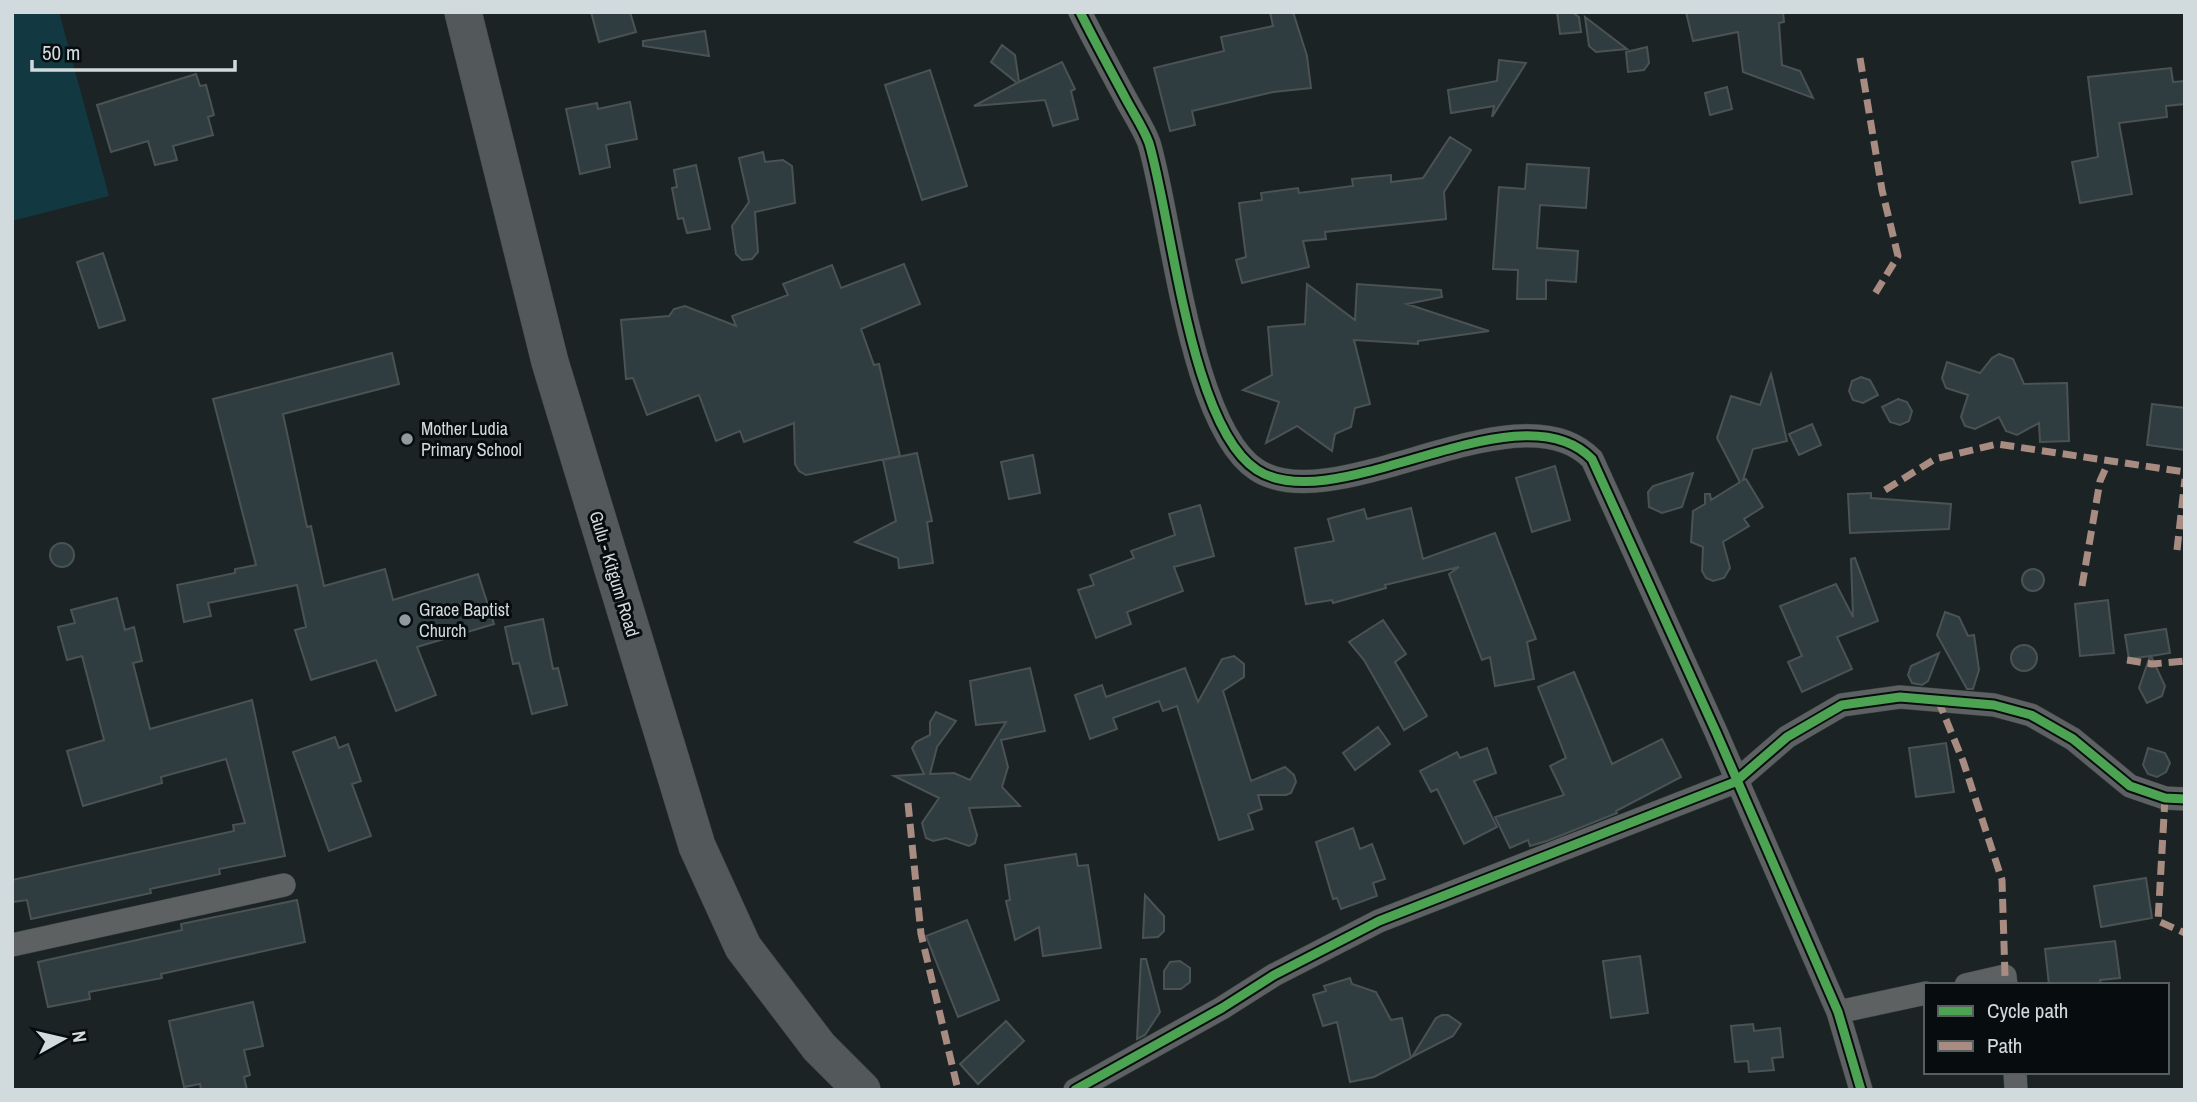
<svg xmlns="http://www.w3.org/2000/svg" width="2197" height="1102" viewBox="0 0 2197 1102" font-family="'Archivo Narrow',sans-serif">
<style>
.green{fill:#123941}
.building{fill:#303d40;stroke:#4b5254;stroke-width:2}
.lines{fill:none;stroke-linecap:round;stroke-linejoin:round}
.minor-casing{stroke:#393f41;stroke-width:24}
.primary-casing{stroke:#393f41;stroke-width:38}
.minor{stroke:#5e6162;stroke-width:23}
.primary{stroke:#53595b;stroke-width:37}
.quiet{stroke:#a88b81;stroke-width:7;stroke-dasharray:14 7;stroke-linecap:butt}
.cycleway-casing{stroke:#070d0f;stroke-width:13}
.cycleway{stroke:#4ca352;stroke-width:9}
.poi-dot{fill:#919a9c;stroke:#070d0f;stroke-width:2.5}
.labels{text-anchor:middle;stroke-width:6;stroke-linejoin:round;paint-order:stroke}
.poi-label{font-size:18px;fill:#d1dadc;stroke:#070d0f;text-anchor:start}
.street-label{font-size:18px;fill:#d1dadc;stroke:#070d0f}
</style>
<rect width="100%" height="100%" fill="#1b2325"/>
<!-- green -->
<path class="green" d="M 12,12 L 59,12 L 109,196 L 12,221 Z"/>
<!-- building -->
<path class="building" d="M 591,12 L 630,12 L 636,32 L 599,42 Z
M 1270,12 L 1293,12 L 1307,56 L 1311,88 L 1273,92 L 1192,111 L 1195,125 L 1170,131 L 1154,68 L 1224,51 L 1221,37 L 1273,26 Z
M 1557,12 L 1572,12 L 1579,17 L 1581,32 L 1560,34 Z
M 1686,12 L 1783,12 L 1784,22 L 1779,23 L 1782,65 L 1800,71 L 1813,98 L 1743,72 L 1738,32 L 1693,41 Z
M 1585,17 L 1627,49 L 1596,52 L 1589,46 Z
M 705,31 L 709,56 L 643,46 L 643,41 Z
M 1002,45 L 1015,55 L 1019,82 L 1062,62 L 1075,89 L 1071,91 L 1078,119 L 1053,126 L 1045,100 L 974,106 L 1017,83 L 991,62 Z
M 1647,47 L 1649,63 L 1644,70 L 1628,72 L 1626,52 Z
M 1499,60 L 1526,63 L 1492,117 L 1494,106 L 1451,113 L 1448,90 L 1497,81 Z
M 2171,68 L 2173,82 L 2185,81 L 2185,104 L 2166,106 L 2167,117 L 2119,123 L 2132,194 L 2080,203 L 2072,162 L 2098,157 L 2088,77 Z
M 930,70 L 967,186 L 922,200 L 885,85 Z
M 196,74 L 200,86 L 206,85 L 214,115 L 208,117 L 213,135 L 173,146 L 177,160 L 155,165 L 148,141 L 111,152 L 97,105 Z
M 1727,87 L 1732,109 L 1710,115 L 1705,93 Z
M 630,102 L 637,139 L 606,145 L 610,167 L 580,174 L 566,109 L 597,103 L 598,109 Z
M 1450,137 L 1471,150 L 1444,192 L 1446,219 L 1325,232 L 1326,239 L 1303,241 L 1309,267 L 1242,283 L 1236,260 L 1246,257 L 1239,203 L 1262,200 L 1261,193 L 1298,188 L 1299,193 L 1353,186 L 1352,179 L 1391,175 L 1391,182 L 1423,178 Z
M 763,152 L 765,162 L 783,160 L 792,166 L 795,203 L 755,212 L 758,252 L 752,259 L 742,260 L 736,254 L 732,226 L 749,202 L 739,158 Z
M 1527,164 L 1589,168 L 1586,208 L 1540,205 L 1537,248 L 1578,251 L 1576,282 L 1546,280 L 1546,299 L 1517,299 L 1518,270 L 1493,269 L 1499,187 L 1525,189 Z
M 696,165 L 710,229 L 687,233 L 683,218 L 678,219 L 672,188 L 677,187 L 674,170 Z
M 103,253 L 125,320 L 99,328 L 77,262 Z
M 904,264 L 920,304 L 861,329 L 874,365 L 879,364 L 900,456 L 806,475 L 799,471 L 795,464 L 794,423 L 744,442 L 740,431 L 716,441 L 699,395 L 647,415 L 633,378 L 626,379 L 621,320 L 669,316 L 674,309 L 685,306 L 736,326 L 732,316 L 788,295 L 783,284 L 832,265 L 841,288 Z
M 1307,284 L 1355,320 L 1357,284 L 1441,290 L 1442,297 L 1407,304 L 1489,331 L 1418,341 L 1418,344 L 1354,340 L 1370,404 L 1355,408 L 1351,427 L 1335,434 L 1332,451 L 1297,426 L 1266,443 L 1279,402 L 1243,390 L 1272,375 L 1268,327 L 1305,324 Z
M 392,353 L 399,384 L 283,414 L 307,527 L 311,526 L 324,586 L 385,569 L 393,600 L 478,574 L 494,624 L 417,647 L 436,695 L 396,711 L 376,660 L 311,680 L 295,630 L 306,627 L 297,585 L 208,603 L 211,616 L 184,622 L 177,585 L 235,573 L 235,569 L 256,565 L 213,399 Z
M 1999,354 L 2013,359 L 2024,384 L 2067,383 L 2069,441 L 2040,442 L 2039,423 L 2017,435 L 2006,431 L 1999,417 L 1975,429 L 1965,426 L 1961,417 L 1968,395 L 1946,388 L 1942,378 L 1947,362 L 1980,373 L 1992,358 Z
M 1771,374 L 1787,441 L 1753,449 L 1743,480 L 1746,479 L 1763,507 L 1744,519 L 1749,526 L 1723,542 L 1730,568 L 1724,578 L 1713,581 L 1706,578 L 1702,571 L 1703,547 L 1691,542 L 1693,511 L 1705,504 L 1705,494 L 1710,494 L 1711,500 L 1740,482 L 1717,438 L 1731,396 L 1760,405 Z
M 1861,377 L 1870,380 L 1878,395 L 1863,403 L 1853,400 L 1849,391 L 1852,381 Z
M 1898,399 L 1907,402 L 1912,411 L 1909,421 L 1900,425 L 1890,422 L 1882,407 Z
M 2152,404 L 2185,408 L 2185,450 L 2147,445 Z
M 1812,424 L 1821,445 L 1799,455 L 1789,434 Z
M 917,453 L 932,521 L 927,522 L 933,563 L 899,568 L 898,558 L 855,542 L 896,521 L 883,460 Z
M 1033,455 L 1040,493 L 1009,499 L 1001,462 Z
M 1555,466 L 1570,520 L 1532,532 L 1516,478 Z
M 1693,473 L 1682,507 L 1662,513 L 1649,507 L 1648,492 L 1653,486 Z
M 1871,493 L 1871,498 L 1951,504 L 1949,529 L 1850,533 L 1848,494 Z
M 1200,505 L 1214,556 L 1174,567 L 1183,591 L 1127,612 L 1131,624 L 1096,638 L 1078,590 L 1094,585 L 1090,575 L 1134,558 L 1131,551 L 1175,535 L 1169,514 Z
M 1411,508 L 1423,559 L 1495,533 L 1536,639 L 1527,642 L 1534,679 L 1495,686 L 1490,657 L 1482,660 L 1449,574 L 1459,567 L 1385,585 L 1386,588 L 1333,603 L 1332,600 L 1306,604 L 1295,548 L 1334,541 L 1328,519 L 1364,509 L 1367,519 Z
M50 555a12 12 0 1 1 24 0a12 12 0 1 1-24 0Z
M 1855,558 L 1878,621 L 1837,637 L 1852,669 L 1802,692 L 1788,662 L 1802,656 L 1780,606 L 1836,584 L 1853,617 L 1851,559 Z
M2022 580a11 11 0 1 1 22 0a11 11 0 1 1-22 0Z
M 117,598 L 125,630 L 134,627 L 142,661 L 133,663 L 150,729 L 252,700 L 285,856 L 219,869 L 220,874 L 150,889 L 151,893 L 31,919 L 27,900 L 12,902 L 12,880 L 234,831 L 233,825 L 245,823 L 226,759 L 161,777 L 162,783 L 83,806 L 67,751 L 104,740 L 82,656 L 67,660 L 58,627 L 75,623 L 71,610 Z
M 2108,600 L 2114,653 L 2080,656 L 2075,604 Z
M 1945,612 L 1959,617 L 1968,636 L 1974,635 L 1979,670 L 1973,689 L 1967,689 L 1937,635 Z
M 543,619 L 553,669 L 558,668 L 567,705 L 532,714 L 519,663 L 513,664 L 505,627 Z
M 1383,620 L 1406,654 L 1395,662 L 1427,716 L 1404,730 L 1364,660 L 1349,642 Z
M 2166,629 L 2170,653 L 2151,656 L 2165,686 L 2162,696 L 2147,703 L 2139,688 L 2150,656 L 2129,659 L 2125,635 Z
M2011 658a13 13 0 1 1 26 0a13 13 0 1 1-26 0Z
M 1939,653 L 1928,681 L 1922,685 L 1912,683 L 1908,675 L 1911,666 Z
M 1234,656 L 1244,664 L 1244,677 L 1223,691 L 1251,781 L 1285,767 L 1294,775 L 1296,782 L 1291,793 L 1286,795 L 1258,795 L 1262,809 L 1248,814 L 1253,829 L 1219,840 L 1177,706 L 1163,711 L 1159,701 L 1113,718 L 1117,729 L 1090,739 L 1075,695 L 1102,685 L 1106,697 L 1185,668 L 1198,702 L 1222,659 Z
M 1030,668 L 1045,731 L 1001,740 L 1008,767 L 1002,787 L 1020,806 L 969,808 L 977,835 L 975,843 L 969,846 L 946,838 L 933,841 L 926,838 L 922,823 L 939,798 L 894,776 L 924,774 L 912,748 L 916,742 L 930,735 L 930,722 L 936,712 L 956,721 L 937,747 L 930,774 L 954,773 L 970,780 L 1006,722 L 976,725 L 970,681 Z
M 1574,672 L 1612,764 L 1662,739 L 1681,777 L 1616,811 L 1617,813 L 1547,841 L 1530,846 L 1528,840 L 1510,848 L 1495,817 L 1564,795 L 1550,766 L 1566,758 L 1538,687 Z
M 1378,727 L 1390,744 L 1355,770 L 1343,753 Z
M 335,737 L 339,748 L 348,744 L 361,781 L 352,784 L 371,836 L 329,851 L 293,752 Z
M 1946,743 L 1954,792 L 1916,797 L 1909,748 Z
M 1487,748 L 1496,773 L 1474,781 L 1497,827 L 1464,844 L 1437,789 L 1431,792 L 1420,771 L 1457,752 L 1460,758 Z
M 2148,748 L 2165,753 L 2170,763 L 2166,772 L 2157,777 L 2148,774 L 2143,765 Z
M 1353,828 L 1360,849 L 1372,844 L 1385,879 L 1373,883 L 1377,896 L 1341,909 L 1337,898 L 1333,899 L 1316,842 Z
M 1076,854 L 1078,866 L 1088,865 L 1101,948 L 1043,956 L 1039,927 L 1015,940 L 1006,901 L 1010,900 L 1005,865 Z
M 2146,878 L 2152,918 L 2101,927 L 2094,886 Z
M 1145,895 L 1164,916 L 1164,931 L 1158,937 L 1143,938 Z
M 297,900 L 305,942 L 161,974 L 162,978 L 89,992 L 90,999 L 48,1007 L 38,962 L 182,930 L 181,924 Z
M 967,920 L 999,1000 L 958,1017 L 926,936 Z
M 2115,941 L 2120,978 L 2100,980 L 2101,985 L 2049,985 L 2045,949 Z
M 1640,956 L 1648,1013 L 1611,1018 L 1603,961 Z
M 1141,959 L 1146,959 L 1160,1012 L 1145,1035 L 1137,1039 Z
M 1180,961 L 1190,968 L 1190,982 L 1181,989 L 1164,989 L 1164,971 L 1170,962 Z
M 1350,978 L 1352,984 L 1376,992 L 1391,1020 L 1402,1018 L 1411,1058 L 1374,1077 L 1350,1082 L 1337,1022 L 1323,1026 L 1313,995 L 1326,991 L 1324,986 Z
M 253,1002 L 263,1046 L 244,1050 L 250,1075 L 244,1077 L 247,1090 L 201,1090 L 200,1084 L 184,1087 L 169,1021 Z
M 1442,1015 L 1448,1015 L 1461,1024 L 1453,1036 L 1412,1057 L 1436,1018 Z
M 1006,1021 L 1024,1041 L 978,1084 L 960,1064 Z
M 1753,1024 L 1754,1031 L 1780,1028 L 1783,1057 L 1772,1058 L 1774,1070 L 1749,1072 L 1748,1061 L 1735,1062 L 1731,1026 Z"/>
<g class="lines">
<defs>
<path id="minor" d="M 1080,12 C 1095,42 1111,71 1127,101 C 1134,114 1144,129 1149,143 C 1172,220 1190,427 1257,470 C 1336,521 1519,383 1592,459 L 1716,732 L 1838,1012 L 1861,1090
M 12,945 L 284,885
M 1966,985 L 2005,976 L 2006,985
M 1838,1012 L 1926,993
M 2015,1072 L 2016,1090
M 1075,1090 L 1222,1008 L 1274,975 L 1379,921 L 1735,782 L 1787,737 L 1842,705 L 1900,697 L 1994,705 L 2031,715 L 2073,739 L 2130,786 L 2165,798 L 2185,799"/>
<path id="primary" d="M 463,12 L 550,362 L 697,846 L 743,947 L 819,1047 L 862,1090"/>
</defs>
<!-- minor casing -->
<use href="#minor" class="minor-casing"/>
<!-- primary casing -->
<use href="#primary" class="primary-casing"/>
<!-- minor -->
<use href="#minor" class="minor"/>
<!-- primary -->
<use href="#primary" class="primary"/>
<!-- quiet -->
<path class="quiet" d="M 1860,58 L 1882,190 L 1898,256 L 1873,297
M 1885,490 L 1935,459 L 1997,444 L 2185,472
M 2177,550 L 2185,479
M 2082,586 L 2100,481 L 2108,463
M 2127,660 L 2152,664 L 2185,661
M 1938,700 L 1963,761 L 2002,880 L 2005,976
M 2165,798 L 2158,921 L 2185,933
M 908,803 L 921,934 L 958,1090"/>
<defs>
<path id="cycleway" d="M 1080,12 C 1095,42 1111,71 1127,101 C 1134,114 1144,129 1149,143 C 1172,220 1190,427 1257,470 C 1336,521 1519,383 1592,459 L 1716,732 L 1838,1012 L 1861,1090
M 1075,1090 L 1222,1008 L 1274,975 L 1379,921 L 1735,782 L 1787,737 L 1842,705 L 1900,697 L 1994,705 L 2031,715 L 2073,739 L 2130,786 L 2165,798 L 2185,799"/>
</defs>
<!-- cycleway casing -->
<use href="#cycleway" class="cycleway-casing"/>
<!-- cycleway -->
<use href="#cycleway" class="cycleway"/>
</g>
<!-- markers -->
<g class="poi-dot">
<circle cx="407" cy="439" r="7"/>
<circle cx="405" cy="620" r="7"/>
</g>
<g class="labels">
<!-- poi labels -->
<g class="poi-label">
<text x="421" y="435">Mother Ludia<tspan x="421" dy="21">Primary School</tspan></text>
<text x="419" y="616">Grace Baptist<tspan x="419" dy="21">Church</tspan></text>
</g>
<!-- street labels -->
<g class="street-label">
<text transform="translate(614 574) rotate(73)" y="6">Gulu - Kitgum Road</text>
</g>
</g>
<!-- border -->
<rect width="2197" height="1102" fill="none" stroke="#d1dadc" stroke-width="28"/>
<!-- legend -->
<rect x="1924" y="983" width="245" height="91" fill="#070d0f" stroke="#585f61" stroke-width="2"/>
<rect x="1938" y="1006" width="35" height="10" fill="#4ca352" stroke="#585f61" stroke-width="2"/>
<text x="1987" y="1018" font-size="21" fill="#d1dadc">Cycle path</text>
<rect x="1938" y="1041" width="35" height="10" fill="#a88b81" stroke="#585f61" stroke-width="2"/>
<text x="1987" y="1053" font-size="21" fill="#d1dadc">Path</text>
<!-- north arrow -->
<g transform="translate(63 1039) rotate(82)" stroke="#070d0f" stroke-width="5" paint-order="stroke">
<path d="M0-5L12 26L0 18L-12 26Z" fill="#d1dadc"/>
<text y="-10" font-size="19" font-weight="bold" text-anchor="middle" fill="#d1dadc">N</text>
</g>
<!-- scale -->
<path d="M32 60v10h203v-10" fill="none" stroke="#d1dadc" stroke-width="3.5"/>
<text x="42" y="60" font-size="21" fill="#d1dadc" stroke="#070d0f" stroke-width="5" paint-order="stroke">50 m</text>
</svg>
